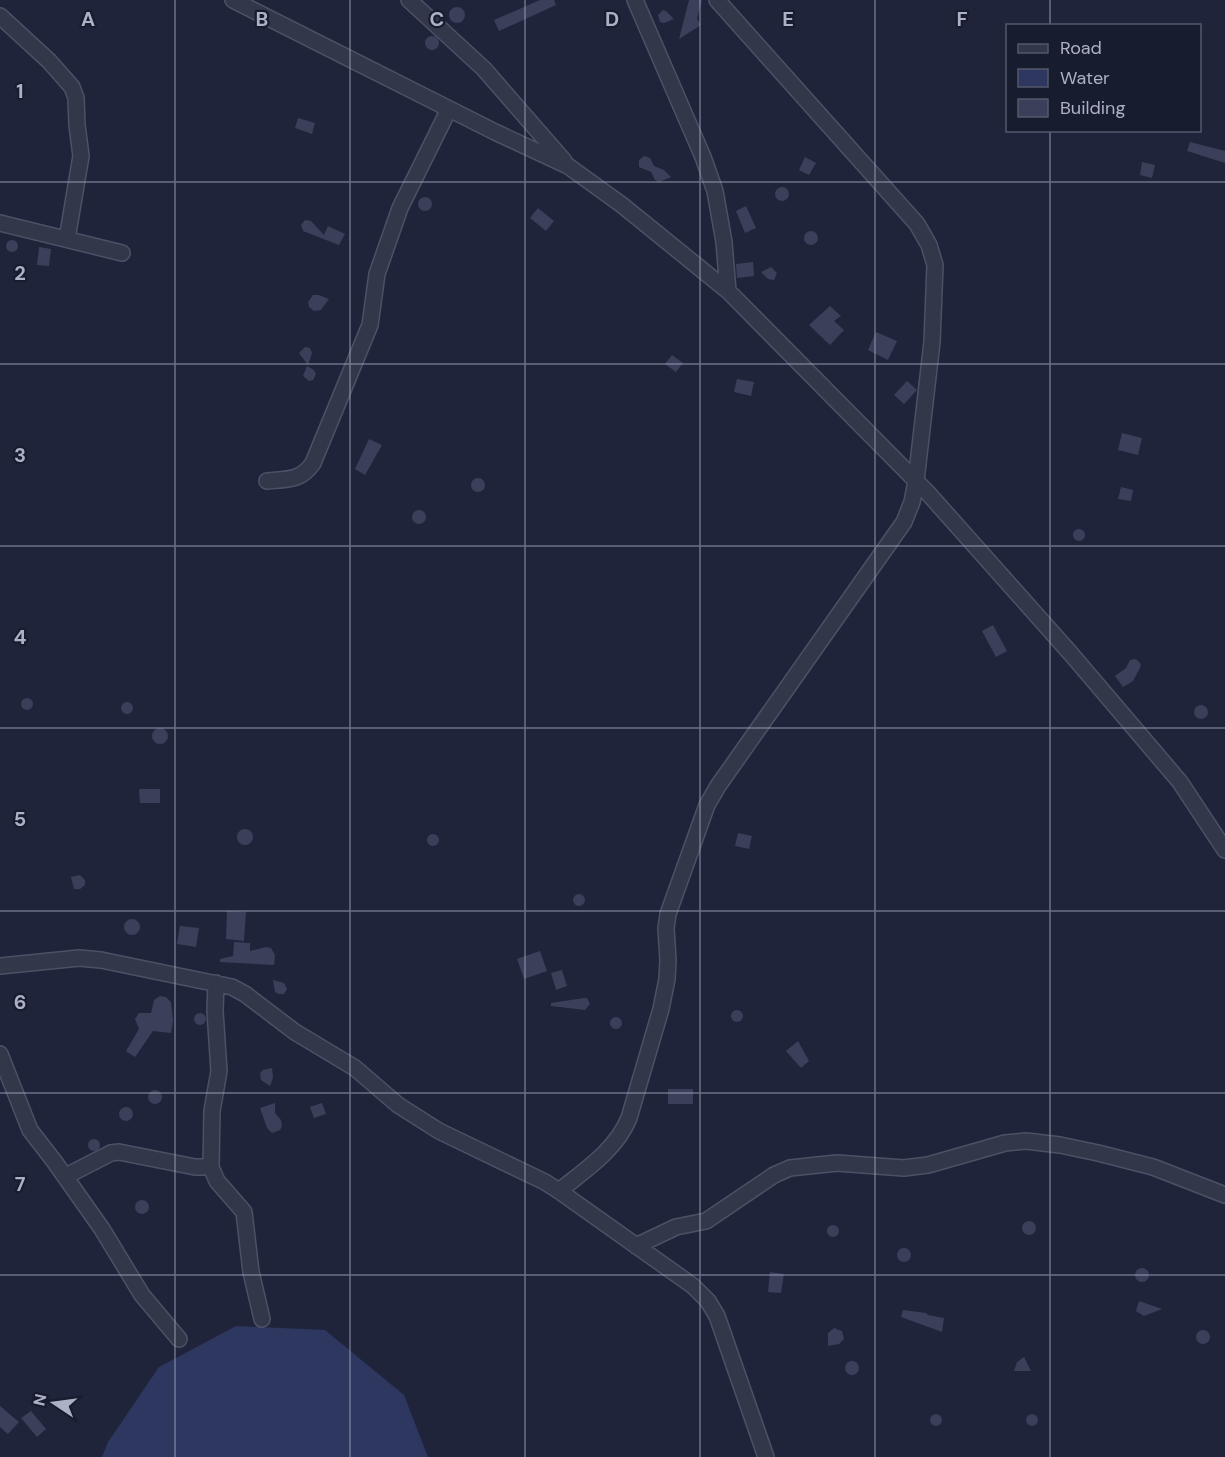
<svg xmlns="http://www.w3.org/2000/svg" width="1225" height="1457" viewBox="0 0 1225 1457" font-family="'DM Sans',sans-serif">
<style>
.water{fill:#2d375f}
.building{fill:#3a405a}
.lines{fill:none;stroke-linecap:round;stroke-linejoin:round}
.street-casing{stroke:#4d5165;stroke-width:18}
.street{stroke:#32374a;stroke-width:15}
.grid{fill:none;stroke:#adb1c7;stroke-width:1.5;stroke-opacity:0.55}
.grid-label{font-size:20px;text-anchor:middle;font-weight:bold;fill:#adb1c7;stroke:#181c2f;stroke-width:4.5;stroke-linejoin:round;paint-order:stroke}
</style>
<rect width="100%" height="100%" fill="#1f243a"/>
<!-- water -->
<path class="water" d="M 236,1326 L 325,1330 L 404,1395 L 428,1457 L 102,1457 L 108,1442 L 159,1367 Z"/>
<!-- building -->
<path class="building" d="M 540,0 L 554,0 L 556,5 L 499,31 L 494,20 Z
M 689,0 L 702,0 L 697,19 L 701,25 L 679,39 Z
M449 15a8 8 0 1 1 16 0a8 8 0 1 1-16 0Z
M 663,10 L 667,12 L 674,19 L 664,23 L 660,22 L 658,15 Z
M425 43a7 7 0 1 1 14 0a7 7 0 1 1-14 0Z
M 298,118 L 315,123 L 312,134 L 295,128 Z
M 1190,142 L 1225,151 L 1225,163 L 1187,151 Z
M 644,156 L 650,158 L 654,166 L 664,170 L 671,177 L 659,182 L 655,180 L 651,172 L 639,167 L 639,160 Z
M 805,157 L 816,163 L 809,175 L 799,170 Z
M 1142,162 L 1155,165 L 1152,178 L 1140,175 Z
M775 194a7 7 0 1 1 14 0a7 7 0 1 1-14 0Z
M418 204a7 7 0 1 1 14 0a7 7 0 1 1-14 0Z
M 746,206 L 756,228 L 745,233 L 736,211 Z
M 538,208 L 554,221 L 546,231 L 530,218 Z
M 305,220 L 311,221 L 324,235 L 328,226 L 345,234 L 339,245 L 303,231 L 301,225 Z
M804 238a7 7 0 1 1 14 0a7 7 0 1 1-14 0Z
M6 246a6 6 0 1 1 12 0a6 6 0 1 1-12 0Z
M 39,247 L 51,249 L 49,266 L 37,265 Z
M 753,262 L 754,276 L 737,278 L 736,264 Z
M 771,267 L 777,273 L 774,280 L 768,279 L 761,272 Z
M 313,295 L 319,295 L 329,299 L 321,310 L 314,311 L 309,307 L 308,302 Z
M 830,306 L 841,316 L 834,321 L 844,330 L 830,345 L 809,325 Z
M 876,332 L 897,341 L 888,360 L 868,350 Z
M 305,347 L 310,348 L 312,353 L 308,365 L 299,353 Z
M 672,355 L 683,363 L 676,372 L 665,364 Z
M 307,366 L 314,370 L 316,374 L 313,380 L 309,381 L 303,376 Z
M 737,379 L 754,382 L 751,396 L 734,392 Z
M 907,381 L 917,390 L 904,404 L 894,395 Z
M 1122,433 L 1142,438 L 1138,455 L 1118,450 Z
M 369,439 L 382,445 L 365,475 L 355,469 Z
M471 485a7 7 0 1 1 14 0a7 7 0 1 1-14 0Z
M 1121,487 L 1133,490 L 1131,501 L 1118,499 Z
M412 517a7 7 0 1 1 14 0a7 7 0 1 1-14 0Z
M1073 535a6 6 0 1 1 12 0a6 6 0 1 1-12 0Z
M 993,625 L 1007,651 L 996,657 L 982,631 Z
M 1136,659 L 1141,664 L 1140,668 L 1133,681 L 1123,687 L 1115,676 L 1126,668 L 1130,660 Z
M21 704a6 6 0 1 1 12 0a6 6 0 1 1-12 0Z
M121 708a6 6 0 1 1 12 0a6 6 0 1 1-12 0Z
M1194 712a7 7 0 1 1 14 0a7 7 0 1 1-14 0Z
M152 736a8 8 0 1 1 16 0a8 8 0 1 1-16 0Z
M 139,789 L 160,789 L 160,803 L 140,803 Z
M237 837a8 8 0 1 1 16 0a8 8 0 1 1-16 0Z
M 738,833 L 752,836 L 749,849 L 735,846 Z
M427 840a6 6 0 1 1 12 0a6 6 0 1 1-12 0Z
M 80,875 L 85,880 L 85,885 L 80,889 L 74,889 L 71,877 Z
M573 900a6 6 0 1 1 12 0a6 6 0 1 1-12 0Z
M 227,911 L 246,912 L 244,941 L 226,939 Z
M124 927a8 8 0 1 1 16 0a8 8 0 1 1-16 0Z
M 180,926 L 199,928 L 196,947 L 177,944 Z
M 234,942 L 250,943 L 250,951 L 266,947 L 271,948 L 275,955 L 274,965 L 220,962 L 220,959 L 233,956 Z
M 540,951 L 547,971 L 524,979 L 517,959 Z
M 562,970 L 567,986 L 556,990 L 551,973 Z
M 273,980 L 284,983 L 287,989 L 284,994 L 279,994 L 275,992 Z
M 160,996 L 166,997 L 171,1002 L 173,1021 L 171,1033 L 153,1031 L 135,1057 L 126,1051 L 139,1029 L 135,1019 L 139,1013 L 151,1013 L 154,1000 Z
M 584,998 L 587,998 L 590,1004 L 585,1010 L 551,1006 L 551,1003 Z
M731 1016a6 6 0 1 1 12 0a6 6 0 1 1-12 0Z
M194 1019a6 6 0 1 1 12 0a6 6 0 1 1-12 0Z
M610 1023a6 6 0 1 1 12 0a6 6 0 1 1-12 0Z
M 798,1041 L 809,1061 L 801,1068 L 786,1051 Z
M 272,1068 L 273,1078 L 270,1086 L 261,1080 L 260,1073 L 263,1070 Z
M 668,1089 L 693,1089 L 693,1104 L 668,1104 Z
M148 1097a7 7 0 1 1 14 0a7 7 0 1 1-14 0Z
M 275,1103 L 275,1113 L 281,1120 L 282,1126 L 280,1130 L 272,1133 L 267,1128 L 260,1108 Z
M 322,1103 L 326,1114 L 314,1118 L 310,1107 Z
M119 1114a7 7 0 1 1 14 0a7 7 0 1 1-14 0Z
M88 1145a6 6 0 1 1 12 0a6 6 0 1 1-12 0Z
M135 1207a7 7 0 1 1 14 0a7 7 0 1 1-14 0Z
M1022 1228a7 7 0 1 1 14 0a7 7 0 1 1-14 0Z
M827 1231a6 6 0 1 1 12 0a6 6 0 1 1-12 0Z
M897 1255a7 7 0 1 1 14 0a7 7 0 1 1-14 0Z
M1135 1275a7 7 0 1 1 14 0a7 7 0 1 1-14 0Z
M 770,1272 L 784,1274 L 781,1293 L 768,1292 Z
M 1139,1301 L 1162,1309 L 1144,1316 L 1136,1311 Z
M 903,1310 L 926,1313 L 928,1315 L 944,1318 L 942,1332 L 901,1317 Z
M 834,1328 L 842,1331 L 844,1339 L 839,1344 L 828,1346 L 828,1333 Z
M1196 1337a7 7 0 1 1 14 0a7 7 0 1 1-14 0Z
M 1024,1357 L 1031,1371 L 1014,1371 L 1017,1362 Z
M845 1368a7 7 0 1 1 14 0a7 7 0 1 1-14 0Z
M 0,1406 L 19,1422 L 8,1434 L 0,1427 Z
M 31,1411 L 46,1429 L 37,1437 L 21,1418 Z
M1026 1420a6 6 0 1 1 12 0a6 6 0 1 1-12 0Z
M930 1420a6 6 0 1 1 12 0a6 6 0 1 1-12 0Z"/>
<g class="lines">
<defs>
<path id="street" d="M 233,0 L 495,132 L 568,166 L 622,205 L 728,291 L 927,492 L 1072,655 L 1180,782 L 1225,850
M 409,0 L 484,69 L 564,161
M 635,0 L 703,157 L 715,191 L 724,242 L 728,291
M 0,16 L 49,61 L 72,87 L 76,98 L 77,125 L 81,156 L 67,239
M 0,223 L 122,253
M 267,481 C 287,479 301,481 313,463 L 370,325 L 377,274 L 400,208 L 449,109
M 0,966 L 79,958 L 101,960 L 232,987 L 245,994 L 295,1032 L 355,1068 L 398,1105 L 439,1131 L 545,1182 L 559,1191 L 693,1286 L 708,1301 L 717,1316 L 766,1457
M 216,983 L 215,1011 L 219,1071 L 212,1111 L 211,1167 L 217,1181 L 244,1212 L 251,1272 L 262,1319
M 0,1054 L 30,1130 L 54,1161 L 102,1229 L 142,1295 L 179,1339
M 66,1176 L 111,1153 L 119,1152 L 195,1167 L 211,1167
M 559,1191 C 585,1170 616,1150 629,1118 L 661,1009 L 667,979 L 668,960 L 666,928 L 668,914 L 707,805 L 718,786 L 904,522 L 912,502 L 916,481 L 932,342 L 935,265 L 929,245 L 917,224 L 717,0
M 636,1246 L 676,1227 L 706,1221 L 774,1175 L 790,1168 L 837,1163 L 904,1168 L 928,1165 L 1005,1143 L 1026,1141 L 1060,1145 L 1098,1153 L 1153,1167 L 1225,1195"/>
</defs>
<!-- street casing -->
<use href="#street" class="street-casing"/>
<!-- street -->
<use href="#street" class="street"/>
</g>
<!-- grid -->
<path class="grid" d="M 175,0 L 175,1457M 350,0 L 350,1457M 525,0 L 525,1457M 700,0 L 700,1457M 875,0 L 875,1457M 1050,0 L 1050,26M 1050,130 L 1050,1457M 0,182 L 1225,182M 0,364 L 1225,364M 0,546 L 1225,546M 0,728 L 1225,728M 0,911 L 1225,911M 0,1093 L 1225,1093M 0,1275 L 1225,1275"/>
<g class="grid-label">
<text x="88" y="26">A</text>
<text x="262" y="26">B</text>
<text x="437" y="26">C</text>
<text x="612" y="26">D</text>
<text x="788" y="26">E</text>
<text x="962" y="26">F</text>
<text x="20" y="98">1</text>
<text x="20" y="280">2</text>
<text x="20" y="462">3</text>
<text x="20" y="644">4</text>
<text x="20" y="826">5</text>
<text x="20" y="1009">6</text>
<text x="20" y="1191">7</text>
</g>
<!-- legend -->
<rect x="1006" y="24" width="195" height="108" fill="#181c2f" stroke="#54586c" stroke-width="1.5"/>
<rect x="1018" y="44" width="30" height="9" fill="#32374a" stroke="#54586c" stroke-width="1.5"/>
<text x="1060" y="54" font-size="18" fill="#adb1c7">Road</text>
<rect x="1018" y="69" width="30" height="18" fill="#2d375f" stroke="#54586c" stroke-width="1.5"/>
<text x="1060" y="84" font-size="18" fill="#adb1c7">Water</text>
<rect x="1018" y="99" width="30" height="18" fill="#3a405a" stroke="#54586c" stroke-width="1.5"/>
<text x="1060" y="114" font-size="18" fill="#adb1c7">Building</text>
<!-- north arrow -->
<g transform="translate(54 1403) rotate(283)" stroke="#181c2f" stroke-width="4.5" paint-order="stroke">
<path d="M0-4.5L10 22L0 15L-10 22Z" fill="#adb1c7"/>
<text y="-9" font-size="16" font-weight="bold" text-anchor="middle" fill="#adb1c7">N</text>
</g>
</svg>
